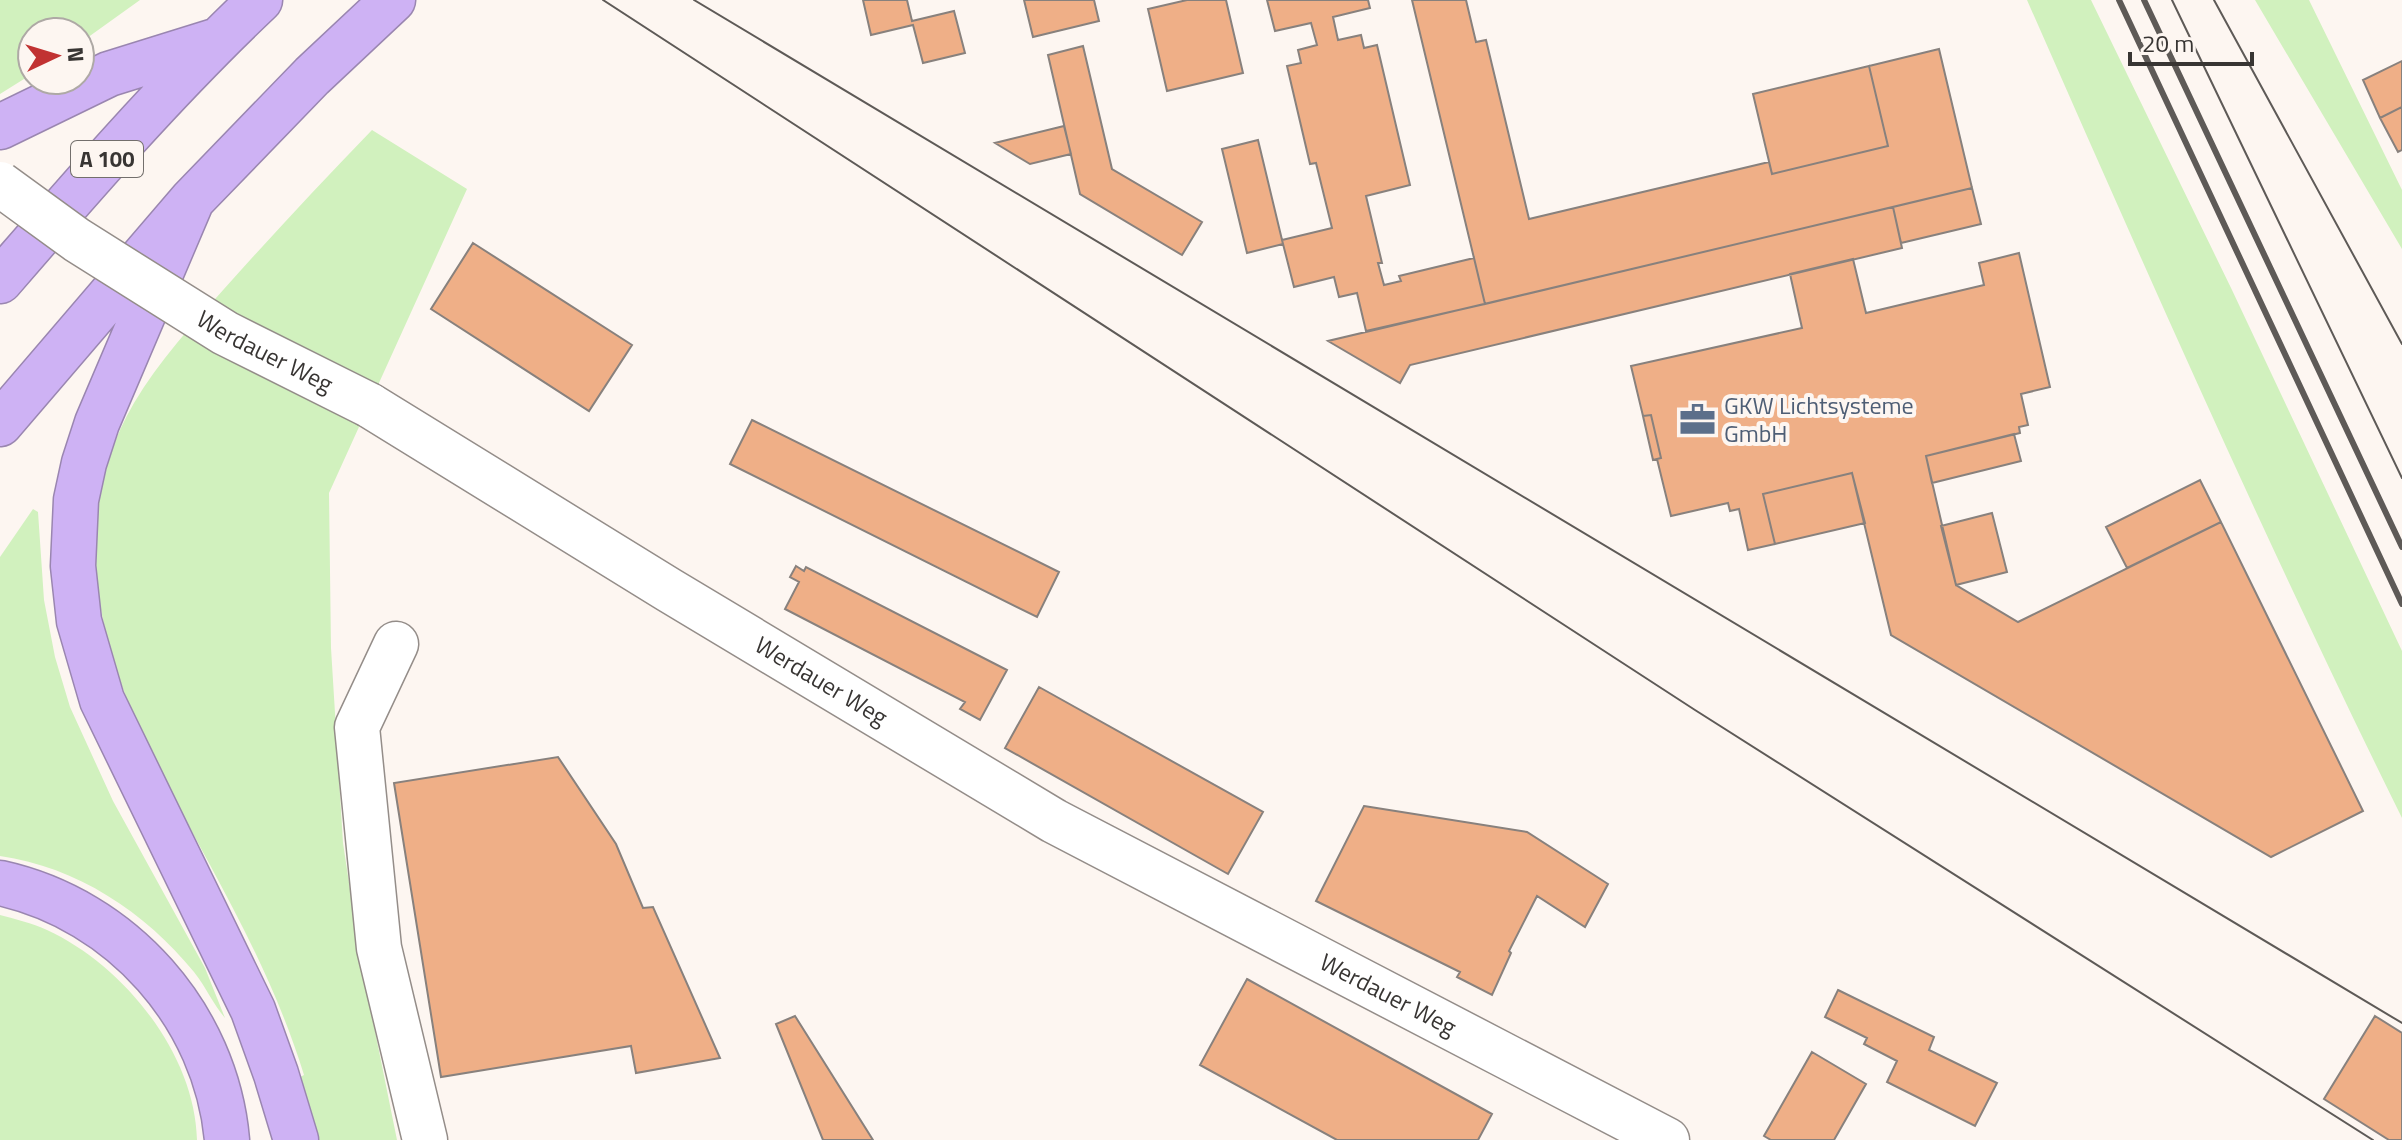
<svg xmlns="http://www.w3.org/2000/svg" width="2402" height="1140" viewBox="0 0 2402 1140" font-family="'Titillium Web',sans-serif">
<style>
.green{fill:#d1f1be}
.building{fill:#efaf87;stroke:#88817d;stroke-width:2}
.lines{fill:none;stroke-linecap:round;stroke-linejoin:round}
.minor-casing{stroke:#948d89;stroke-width:47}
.highway-casing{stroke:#9a86b0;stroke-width:47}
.minor{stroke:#fff;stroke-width:44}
.highway{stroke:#ceb2f4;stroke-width:44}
.tram{stroke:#5e5a57;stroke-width:2}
.rail{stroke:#5e5a57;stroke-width:6}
.minor-bridge-casing{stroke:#948d89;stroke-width:47;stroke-linecap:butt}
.minor-bridge{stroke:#fff;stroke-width:44}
.labels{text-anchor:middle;stroke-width:8;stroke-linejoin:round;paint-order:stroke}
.shield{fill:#fdf6f1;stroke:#736f6c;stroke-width:2}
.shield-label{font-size:22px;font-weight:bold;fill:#383533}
.street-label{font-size:24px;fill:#383533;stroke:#fdf6f1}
.service-label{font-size:24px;fill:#4e5e75;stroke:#fdf6f1;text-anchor:start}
</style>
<rect width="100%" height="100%" fill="#fdf6f1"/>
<!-- green -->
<path class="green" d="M 0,0 L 140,0 L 80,43 L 80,32 L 32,32 L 32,74 L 0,94 Z
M 2027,0 L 2091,0 L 2232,290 L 2402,651 L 2402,818 C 2269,549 2148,275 2027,0 Z
M 2255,0 L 2309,0 L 2402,190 L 2402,249 Z
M 372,130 L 467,189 L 329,493 L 331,648 L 343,843 L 361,962 L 397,1140 L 319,1140 L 298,1078 L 304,1075 C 269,962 213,874 159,770 C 100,654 63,524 134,403 C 159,361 192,325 224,289 C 272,235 322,182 372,130 Z
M 33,509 L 38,512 L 44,600 L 55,657 L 70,707 L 113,801 L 205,968 L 225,1018 C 213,1004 206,987 194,972 C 145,912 77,867 0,856 L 0,557 Z
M 0,915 C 15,919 32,923 47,930 C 123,965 195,1053 197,1140 L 0,1140 Z"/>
<!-- building -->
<path class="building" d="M 863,0 L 907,0 L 912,21 L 954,11 L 965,53 L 923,63 L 913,25 L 871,35 Z
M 1024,0 L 1094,0 L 1099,21 L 1033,37 Z
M 1187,0 L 1226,0 L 1243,73 L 1167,91 L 1148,9 Z
M 1267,0 L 1368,0 L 1370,8 L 1333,17 L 1338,40 L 1361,35 L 1364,48 L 1377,45 L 1410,185 L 1366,196 L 1382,263 L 1378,263 L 1384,285 L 1401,281 L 1399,276 L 1474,258 L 1485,304 L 1366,331 L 1357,293 L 1339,297 L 1334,277 L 1294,287 L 1282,240 L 1332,228 L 1316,163 L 1310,164 L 1287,66 L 1301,63 L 1298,50 L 1317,45 L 1311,23 L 1275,31 Z
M 1412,0 L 1466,0 L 1476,42 L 1486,40 L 1529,219 L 1769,162 L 1772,174 L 1888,146 L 1869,66 L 1939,49 L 1972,188 L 1485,304 Z
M 1083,46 L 1112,169 L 1202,222 L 1182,255 L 1080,194 L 1048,55 Z
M 2402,61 L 2402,107 L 2380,118 L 2363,80 Z
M 1869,66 L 1888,146 L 1772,174 L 1753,94 Z
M 2402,107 L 2402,150 L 2398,152 L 2380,118 Z
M 1064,126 L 1071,154 L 1030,164 L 995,143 Z
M 1258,140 L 1283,244 L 1247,253 L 1222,149 Z
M 1972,188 L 1981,224 L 1901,243 L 1893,207 Z
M 1893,207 L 1902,248 L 1410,365 L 1400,383 L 1328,341 Z
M 473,243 L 632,345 L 589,411 L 431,309 Z
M 2019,253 L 2050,387 L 2021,394 L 2028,425 L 2019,427 L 2020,433 L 1926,456 L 1956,585 L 2018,622 L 2221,522 L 2363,811 L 2271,857 L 1891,635 L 1852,473 L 1763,494 L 1775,544 L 1748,550 L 1739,509 L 1730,511 L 1728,503 L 1671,516 L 1657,459 L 1661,458 L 1651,415 L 1643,416 L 1631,366 L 1802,328 L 1790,274 L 1853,259 L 1866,313 L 1984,285 L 1979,263 Z
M 1651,415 L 1661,458 L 1653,460 L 1643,416 Z
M 752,420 L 1059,572 L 1037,617 L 730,464 Z
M 2014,434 L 2021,461 L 1932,483 L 1926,456 Z
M 1852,473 L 1865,523 L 1775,544 L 1763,494 Z
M 2200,480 L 2221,522 L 2127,568 L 2106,527 Z
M 1992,513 L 2007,572 L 1956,585 L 1941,526 Z
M 796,566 L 804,571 L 806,567 L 1007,670 L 980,720 L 960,709 L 965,702 L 785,609 L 799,582 L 790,577 Z
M 1039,687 L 1263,812 L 1228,874 L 1005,748 Z
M 558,757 L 616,844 L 643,908 L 653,907 L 720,1058 L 636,1073 L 631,1046 L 441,1077 L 394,783 Z
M 1364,806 L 1527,832 L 1608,884 L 1585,927 L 1537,896 L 1509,951 L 1511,953 L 1492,995 L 1457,977 L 1460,972 L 1316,901 Z
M 1247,979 L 1492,1114 L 1478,1140 L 1337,1140 L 1200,1065 Z
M 1838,990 L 1934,1037 L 1929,1050 L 1997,1083 L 1975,1126 L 1887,1082 L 1897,1061 L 1864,1044 L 1867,1038 L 1825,1017 Z
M 795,1016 L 873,1140 L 823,1140 L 776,1024 Z
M 2375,1016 L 2402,1033 L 2402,1140 L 2389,1140 L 2324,1099 Z
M 1812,1052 L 1866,1084 L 1834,1140 L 1771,1140 L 1764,1136 Z"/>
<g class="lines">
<defs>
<g id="minor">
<path id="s1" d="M 369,405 L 669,590 L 1054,821 L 1667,1140"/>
<path d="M 396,644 L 357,727 L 379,948 L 425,1140"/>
</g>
<path id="highway" d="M 0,127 L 109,74 L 215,41
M 192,200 L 97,423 L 84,463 L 76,500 L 73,566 L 79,621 L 102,700 L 253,1010 L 276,1074 L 296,1140
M 0,281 C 83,185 167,88 260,0
M 0,424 L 192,200 L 312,76 L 393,0
M 0,883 C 122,910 216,1016 227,1140"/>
</defs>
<!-- minor casing -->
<use href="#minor" class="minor-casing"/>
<!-- highway casing -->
<use href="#highway" class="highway-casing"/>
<!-- minor -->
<use href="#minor" class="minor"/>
<!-- highway -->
<use href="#highway" class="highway"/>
<!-- tram -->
<path class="tram" d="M 603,0 L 1695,710 L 2373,1140
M 694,0 L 2402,1023
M 2172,0 L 2402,478
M 2214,0 L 2402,344"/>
<!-- rail -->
<path class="rail" d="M 2119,0 L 2402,604
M 2144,0 L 2402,547"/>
<defs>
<g id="minor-bridge">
<path id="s2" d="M 0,184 L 77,240 L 225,333 L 369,405"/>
</g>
</defs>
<!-- minor-bridge casing -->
<use href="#minor-bridge" class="minor-bridge-casing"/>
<!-- minor-bridge -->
<use href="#minor-bridge" class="minor-bridge"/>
</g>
<!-- icons -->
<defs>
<symbol id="office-bare" viewBox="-9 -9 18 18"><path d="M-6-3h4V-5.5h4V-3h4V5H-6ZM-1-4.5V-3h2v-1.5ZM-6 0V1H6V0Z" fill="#5c6f8a" stroke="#fdf6f1" stroke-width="2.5" paint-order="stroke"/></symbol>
</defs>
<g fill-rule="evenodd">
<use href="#office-bare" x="1672" y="394" width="51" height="51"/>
</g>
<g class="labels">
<!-- shield labels -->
<rect class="shield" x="71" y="141" width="72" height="36" rx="6"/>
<g class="shield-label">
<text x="107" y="167">A 100</text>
</g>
<!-- street labels -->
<g class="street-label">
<text dy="8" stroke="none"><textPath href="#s2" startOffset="314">Werdauer Weg</textPath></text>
<text dy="8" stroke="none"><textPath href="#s1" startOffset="530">Werdauer Weg</textPath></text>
<text dy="8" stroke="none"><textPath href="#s1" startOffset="1178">Werdauer Weg</textPath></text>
</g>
<!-- service labels -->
<g class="service-label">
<text x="1724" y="414">GKW Lichtsysteme<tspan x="1724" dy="28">GmbH</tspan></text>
</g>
</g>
<!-- north arrow -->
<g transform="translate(56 56) rotate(86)"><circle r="38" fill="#fdf6f1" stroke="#aea9a5" stroke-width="2"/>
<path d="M0-6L14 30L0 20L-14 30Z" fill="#c13232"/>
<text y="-12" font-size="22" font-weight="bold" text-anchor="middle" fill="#383533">N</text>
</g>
<!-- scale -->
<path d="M2130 52v12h122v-12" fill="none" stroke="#383533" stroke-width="4"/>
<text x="2142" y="52" font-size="24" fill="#383533" stroke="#fdf6f1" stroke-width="6" paint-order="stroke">20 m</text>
</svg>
